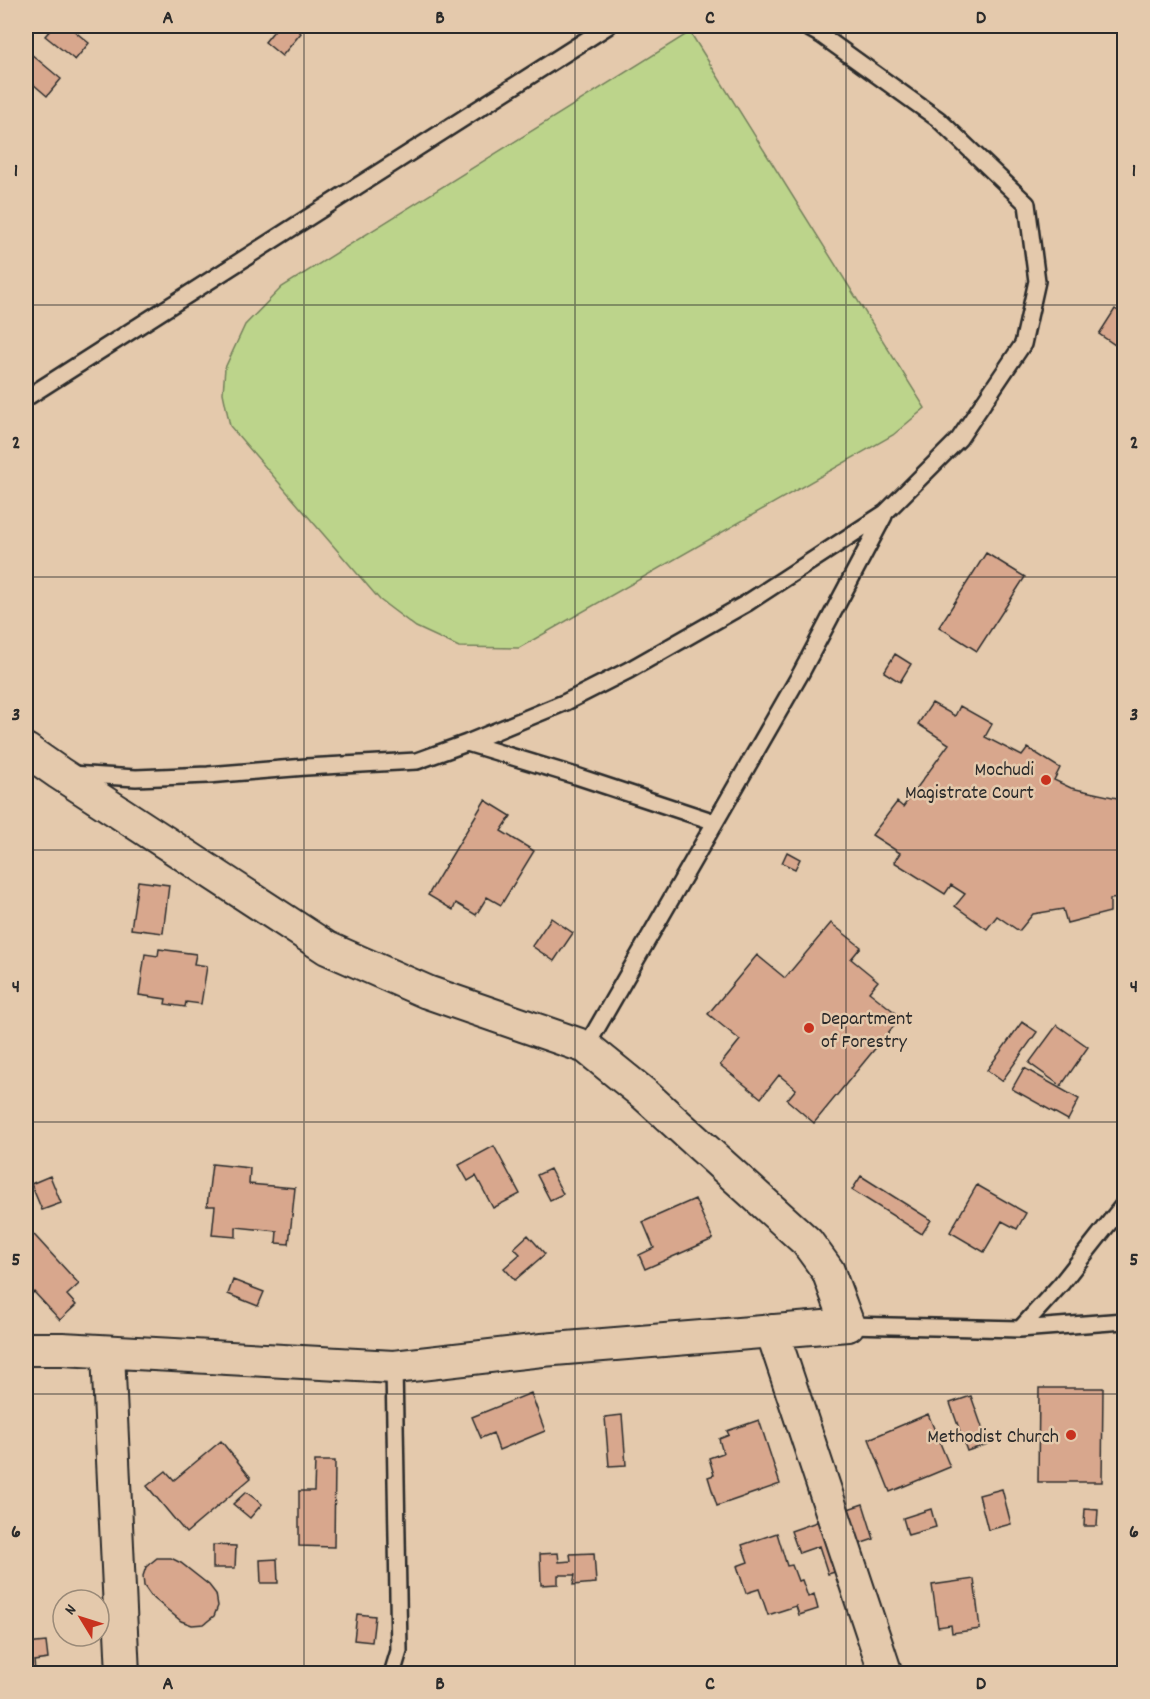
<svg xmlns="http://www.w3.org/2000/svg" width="1150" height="1699" viewBox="0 0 1150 1699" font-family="Dekko,sans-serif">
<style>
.pitch{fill:#bcd48b;stroke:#74805b;stroke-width:1.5}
.building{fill:#d8a78d;stroke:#2b2b2b;stroke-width:1.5}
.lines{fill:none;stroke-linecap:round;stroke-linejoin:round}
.service-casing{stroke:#2b2b2b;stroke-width:20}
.minor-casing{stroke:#2b2b2b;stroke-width:36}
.service{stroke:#e4c9ac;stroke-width:15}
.minor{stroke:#e4c9ac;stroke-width:32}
.grid{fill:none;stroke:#2b2b2b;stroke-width:1.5;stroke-opacity:0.55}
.poi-dot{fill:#c8321e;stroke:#e4c9ac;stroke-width:2}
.labels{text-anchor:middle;stroke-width:5;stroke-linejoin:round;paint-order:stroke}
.poi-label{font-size:20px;fill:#2b2b2b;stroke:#e4c9ac;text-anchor:end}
.neatline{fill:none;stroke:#2b2b2b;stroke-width:2}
.grid-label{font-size:20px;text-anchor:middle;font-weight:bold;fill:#2b2b2b}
</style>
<rect width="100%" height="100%" fill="#e4c9ac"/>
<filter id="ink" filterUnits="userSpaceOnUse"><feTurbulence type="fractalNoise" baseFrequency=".0167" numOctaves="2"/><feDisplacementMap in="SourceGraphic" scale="12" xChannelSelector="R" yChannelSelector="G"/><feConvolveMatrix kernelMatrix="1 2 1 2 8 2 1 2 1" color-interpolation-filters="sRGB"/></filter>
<g filter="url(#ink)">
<!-- pitch -->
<path class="pitch" d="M 690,32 L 925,408 L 893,435 L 519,648 L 459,647 L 416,627 L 380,600 L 230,426 L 223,393 L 225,368 L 245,325 L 282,287 Z"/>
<!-- building -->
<path class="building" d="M 54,26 L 68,26 L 89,43 L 75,60 L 45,36 Z
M 278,26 L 292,26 L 301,33 L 282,56 L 265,42 Z
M 31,54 L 61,79 L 47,96 L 26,78 L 26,62 Z
M 1115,309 L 1124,315 L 1124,351 L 1099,334 Z
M 986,553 L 1025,577 L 977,651 L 939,627 Z
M 895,654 L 911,664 L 900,682 L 884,672 Z
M 932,703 L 955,716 L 960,706 L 992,724 L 985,737 L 1022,756 L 1028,748 L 1060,768 L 1054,780 L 1071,788 L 1117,798 L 1124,786 L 1124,910 L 1121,911 L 1120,898 L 1110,899 L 1110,912 L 1067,923 L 1063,909 L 1033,914 L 1019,931 L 997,916 L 987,929 L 955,906 L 965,894 L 951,885 L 945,894 L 894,862 L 900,853 L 872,835 L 897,802 L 903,807 L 949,744 L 918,724 Z
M 485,800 L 511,816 L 501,831 L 534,851 L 501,905 L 487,897 L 476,915 L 456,903 L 453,910 L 428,895 Z
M 787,852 L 800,859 L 795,869 L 782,863 Z
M 138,881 L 169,885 L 163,933 L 131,929 Z
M 551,918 L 573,933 L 554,961 L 532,946 Z
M 831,923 L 861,947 L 851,959 L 878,981 L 869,992 L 901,1017 L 814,1123 L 787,1100 L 796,1089 L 779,1075 L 761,1098 L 720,1065 L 740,1040 L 708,1014 L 757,955 L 785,978 Z
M 159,949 L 196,954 L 194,964 L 207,966 L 201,1004 L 186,1002 L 185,1007 L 165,1004 L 166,999 L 139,995 L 145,954 L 158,956 Z
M 1022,1022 L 1037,1032 L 1002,1081 L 987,1070 Z
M 1057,1025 L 1088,1047 L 1061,1086 L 1029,1063 Z
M 1024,1068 L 1079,1099 L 1068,1120 L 1012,1089 Z
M 494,1146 L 520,1194 L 493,1208 L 476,1176 L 468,1181 L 459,1165 Z
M 212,1164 L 250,1168 L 249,1184 L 295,1188 L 289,1244 L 276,1243 L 277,1231 L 236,1227 L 236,1237 L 212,1235 L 215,1206 L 207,1206 Z
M 550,1169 L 563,1194 L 550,1200 L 537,1175 Z
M 50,1176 L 61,1203 L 42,1210 L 31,1184 Z
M 861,1176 L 931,1220 L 922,1234 L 852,1190 Z
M 977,1185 L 1026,1213 L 1017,1229 L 1002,1221 L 984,1252 L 950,1232 Z
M 695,1199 L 713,1239 L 645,1269 L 639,1255 L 654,1248 L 643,1222 Z
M 26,1226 L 79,1284 L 67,1295 L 76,1305 L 60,1320 L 34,1292 L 26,1299 Z
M 528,1235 L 545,1254 L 515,1280 L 504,1268 L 520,1254 L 514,1248 Z
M 233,1280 L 264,1292 L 258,1306 L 228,1294 Z
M 1039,1388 L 1103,1388 L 1102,1482 L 1038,1482 Z
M 531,1393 L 545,1431 L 499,1450 L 493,1433 L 481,1438 L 472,1417 Z
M 971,1396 L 988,1444 L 967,1451 L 950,1403 Z
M 928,1414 L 950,1467 L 890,1492 L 869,1439 Z
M 622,1415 L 626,1465 L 609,1466 L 605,1417 Z
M 759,1420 L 780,1484 L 717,1506 L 708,1477 L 714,1475 L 709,1458 L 723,1453 L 719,1439 L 729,1435 L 727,1431 Z
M 221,1441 L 251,1478 L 186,1533 L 147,1486 L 166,1471 L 174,1480 Z
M 315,1461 L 335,1461 L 334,1547 L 299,1546 L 299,1491 L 314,1491 Z
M 1002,1489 L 1011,1524 L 988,1530 L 979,1495 Z
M 246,1492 L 262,1504 L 250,1518 L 233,1504 Z
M 863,1504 L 874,1539 L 856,1545 L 845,1510 Z
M 931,1509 L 936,1527 L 908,1535 L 903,1518 Z
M 1085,1509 L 1098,1510 L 1097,1526 L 1084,1526 Z
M 831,1517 L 848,1568 L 828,1574 L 819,1546 L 799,1553 L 791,1531 Z
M 777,1533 L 787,1566 L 792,1565 L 798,1581 L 802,1580 L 808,1597 L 814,1594 L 818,1609 L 799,1615 L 796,1606 L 768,1615 L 759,1589 L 746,1593 L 737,1566 L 748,1562 L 742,1545 Z
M 213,1545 L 236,1546 L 235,1568 L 213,1568 Z
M 558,1553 L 559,1562 L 571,1561 L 570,1554 L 594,1553 L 596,1583 L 573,1585 L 575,1575 L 558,1575 L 558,1584 L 541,1585 L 540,1554 Z
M 157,1558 L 171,1558 L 181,1563 L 209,1585 L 216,1594 L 218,1606 L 214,1616 L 204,1624 L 192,1625 L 181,1621 L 151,1596 L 144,1586 L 143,1576 L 146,1567 Z
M 277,1559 L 278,1583 L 261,1583 L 260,1560 Z
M 974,1579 L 980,1629 L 952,1633 L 951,1625 L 938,1627 L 932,1585 Z
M 357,1614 L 375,1616 L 372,1642 L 354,1640 Z
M 46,1642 L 48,1659 L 34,1661 L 35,1671 L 26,1672 L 26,1644 Z"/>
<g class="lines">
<defs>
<path id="service" d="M 26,398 L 608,26
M 467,743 L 576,776 L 715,822
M 71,774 L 136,778 L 208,775 L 306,767 L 417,761 L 467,743 L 566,702 L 629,670 L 747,603 L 885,513 L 959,439 L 1023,344 L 1037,281 L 1027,204 L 938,119 L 821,35 L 805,26
M 586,1047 L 801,673 L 884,516
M 848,1325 L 1020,1329 L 1124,1321
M 1020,1329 L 1061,1284 L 1124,1204
M 392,1674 L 399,1651 L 394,1367"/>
<path id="minor" d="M 26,750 L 59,773 L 327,948 L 427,992 L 586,1047 L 644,1094 L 807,1242 L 828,1271 L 848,1325 L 542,1350 L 394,1367 L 62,1349 L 26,1349
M 772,1331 L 886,1674
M 108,1353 L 123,1674"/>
</defs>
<!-- service casing -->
<use href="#service" class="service-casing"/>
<!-- minor casing -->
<use href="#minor" class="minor-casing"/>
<!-- service -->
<use href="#service" class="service"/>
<!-- minor -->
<use href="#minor" class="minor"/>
</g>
</g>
<!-- grid -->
<path class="grid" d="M 304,26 L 304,1674M 575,26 L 575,1674M 846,26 L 846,1674M 26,305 L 1124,305M 26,577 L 1124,577M 26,850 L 1124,850M 26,1122 L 1124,1122M 26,1394 L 1124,1394"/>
<!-- markers -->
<g class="poi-dot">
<circle cx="1046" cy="780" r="6"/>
<circle cx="809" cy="1028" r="6"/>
<circle cx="1071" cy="1435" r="6"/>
</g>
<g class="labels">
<!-- poi labels -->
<g class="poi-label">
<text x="1034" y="775">Mochudi<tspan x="1034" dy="23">Magistrate Court</tspan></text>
<text x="821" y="1024" text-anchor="start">Department<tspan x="821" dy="23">of Forestry</tspan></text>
<text x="1059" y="1442">Methodist Church</text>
</g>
</g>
<!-- margin -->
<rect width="1150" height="1699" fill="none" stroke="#e4c9ac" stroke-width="66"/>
<!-- north arrow -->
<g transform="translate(81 1618) rotate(308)"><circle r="28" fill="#e4c9ac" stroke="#9a8a78" stroke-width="1.5"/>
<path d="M0-4.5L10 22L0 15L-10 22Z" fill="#c8321e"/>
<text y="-9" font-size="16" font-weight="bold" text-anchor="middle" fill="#2b2b2b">N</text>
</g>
<rect x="33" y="33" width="1084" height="1633" class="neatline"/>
<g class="grid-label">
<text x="168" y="23">A</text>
<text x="440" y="23">B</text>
<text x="710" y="23">C</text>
<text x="981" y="23">D</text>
<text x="16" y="176">1</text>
<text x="1134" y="176">1</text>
<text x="16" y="448">2</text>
<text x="1134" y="448">2</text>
<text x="16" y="720">3</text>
<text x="1134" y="720">3</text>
<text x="16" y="992">4</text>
<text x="1134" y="992">4</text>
<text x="16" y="1265">5</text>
<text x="1134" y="1265">5</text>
<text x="16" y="1537">6</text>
<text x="1134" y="1537">6</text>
<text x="168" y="1689">A</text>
<text x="440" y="1689">B</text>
<text x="710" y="1689">C</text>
<text x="981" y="1689">D</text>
</g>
</svg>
